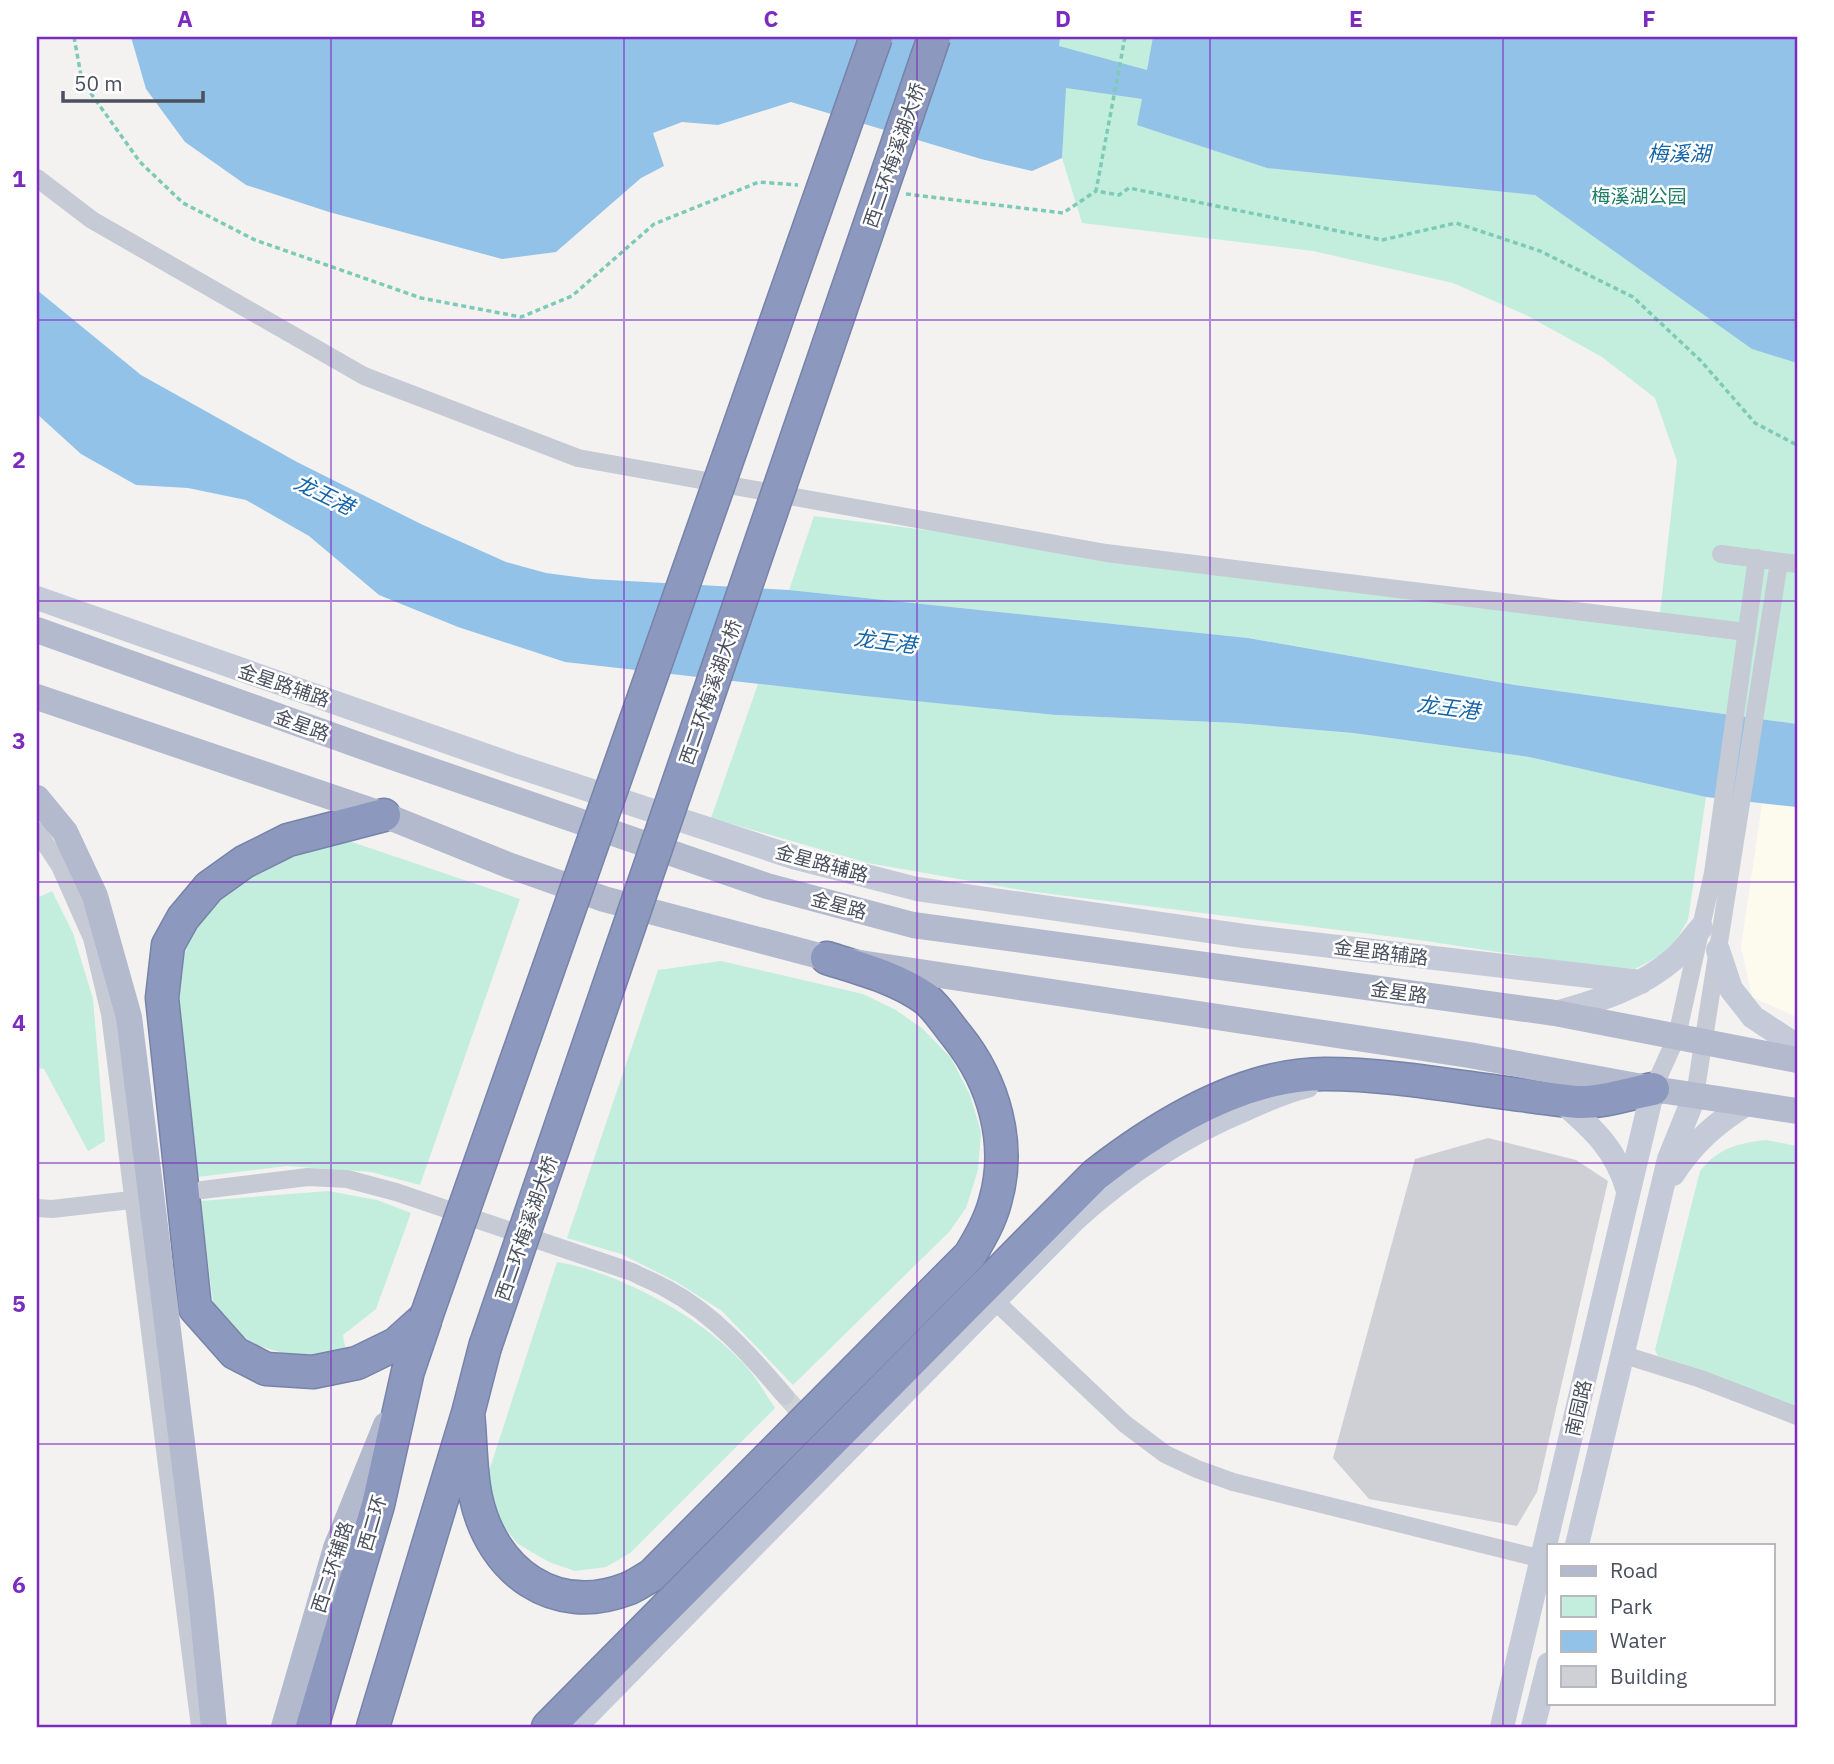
<svg xmlns="http://www.w3.org/2000/svg" width="1834" height="1764" viewBox="0 0 1834 1764" font-family="'IBM Plex Sans','Noto Sans SC',sans-serif">
<style>
.commercial{fill:#fcfbed}
.green{fill:#c3eede}
.water{fill:#93c2e8}
.building{fill:#cfd0d5}
.lines{fill:none;stroke-linecap:round;stroke-linejoin:round}
.street-tunnel{stroke:#d1d2d4;stroke-width:18;stroke-dasharray:18 9;stroke-linecap:butt}
.highway-casing{stroke:#7783a9;stroke-width:35}
.path{stroke:#7dcab7;stroke-width:3.5;stroke-dasharray:5 3.5;stroke-linecap:butt}
.street{stroke:#c6cad5;stroke-width:18}
.secondary{stroke:#c5cad9;stroke-width:24}
.primary{stroke:#b3bace;stroke-width:26}
.highway{stroke:#8c98bd;stroke-width:32}
.highway-bridge-casing{stroke:#7783a9;stroke-width:35;stroke-linecap:butt}
.highway-bridge{stroke:#8c98bd;stroke-width:32}
.grid{fill:none;stroke:#7b2cbf;stroke-width:2;stroke-opacity:0.55}
.labels{text-anchor:middle;stroke-width:5;stroke-linejoin:round;paint-order:stroke}
.street-label{font-size:19px;fill:#4a505e;stroke:#fff}
.park-label{font-size:19px;fill:#1d7d64;stroke:#fff}
.water-label{font-size:21px;font-style:italic;fill:#1465a7;stroke:#fff}
.neatline{fill:none;stroke:#7b2cbf;stroke-width:2.5}
.grid-label{font-size:23px;text-anchor:middle;font-weight:bold;fill:#7b2cbf}
</style>
<rect width="100%" height="100%" fill="#f3f2f1"/>
<!-- commercial -->
<path class="commercial" d="M 1762,804 L 1797,807 L 1797,1017 L 1752,997 L 1741,947 Z"/>
<!-- green -->
<path class="green" d="M 1060,37 L 1797,37 L 1797,724 L 1515,685 L 1248,638 L 789,590 L 814,516 L 1659,622 L 1677,461 L 1655,398 L 1602,357 L 1526,315 L 1453,283 L 1313,251 L 1082,223 L 1062,158 L 1065,88 L 1058,46 Z
M 758,684 L 1056,715 L 1236,723 L 1353,733 L 1529,757 L 1706,797 L 1688,920 L 1670,950 L 1635,969 L 1570,963 L 1419,940 L 1027,891 L 868,863 L 711,818 Z
M 352,842 L 520,899 L 420,1185 L 371,1172 L 287,1166 L 198,1177 L 181,1035 L 177,972 L 187,941 L 206,900 L 290,848 Z
M 52,891 L 73,933 L 93,999 L 105,1141 L 88,1151 L 44,1069 L 37,1068 L 37,898 Z
M 721,961 L 863,994 L 896,1010 L 923,1029 L 951,1058 L 970,1095 L 981,1132 L 978,1170 L 966,1208 L 950,1231 L 793,1385 L 722,1311 L 675,1281 L 621,1254 L 567,1238 L 658,970 Z
M 1766,1140 L 1797,1146 L 1797,1408 L 1716,1375 L 1658,1356 L 1655,1350 L 1700,1171 C 1718,1148 1738,1143 1766,1140 Z
M 328,1191 L 377,1200 L 411,1213 L 376,1309 L 343,1335 L 345,1347 L 334,1355 L 299,1358 L 256,1345 L 232,1329 L 213,1302 L 200,1201 Z
M 557,1262 C 616,1271 699,1316 740,1360 C 754,1373 764,1392 775,1408 L 630,1553 L 606,1567 L 575,1571 L 549,1562 L 518,1544 L 492,1512 L 488,1474 Z"/>
<!-- water -->
<path class="water" d="M 131,37 L 1060,37 L 1059,46 L 1147,70 L 1153,37 L 1797,37 L 1797,363 L 1752,349 L 1535,195 L 1267,168 L 1137,125 L 1142,99 L 1066,88 L 1062,158 L 1032,171 L 981,159 L 791,102 L 718,125 L 682,122 L 653,133 L 664,166 L 641,178 L 556,252 L 502,259 L 329,212 L 246,185 L 185,142 L 146,89 Z
M 37,290 L 141,375 L 297,462 L 421,524 L 506,562 L 546,573 L 592,579 L 789,590 L 1248,638 L 1515,685 L 1797,724 L 1797,807 L 1706,797 L 1529,757 L 1353,733 L 1236,723 L 1056,715 L 865,696 L 565,662 L 458,627 L 379,595 L 309,536 L 246,500 L 188,488 L 136,485 L 81,454 L 37,414 Z"/>
<!-- building -->
<path class="building" d="M 1488,1138 L 1576,1160 L 1608,1181 L 1537,1492 L 1517,1526 L 1369,1499 L 1333,1458 L 1415,1159 Z"/>
<g class="lines">
<!-- street-tunnel -->
<path class="street-tunnel" d="M 785,1396 L 829,1445"/>
<defs>
<path id="highway" d="M 384,815 L 288,840 L 244,862 L 209,887 L 183,918 L 168,945 L 162,998 L 195,1308 L 235,1353 L 266,1369 L 313,1372 L 357,1363 L 396,1344 L 426,1317
M 468,1413 C 471,1441 470,1471 476,1498 C 492,1571 554,1617 627,1589 C 635,1586 643,1580 651,1576 L 970,1255 C 980,1238 990,1221 995,1202 C 1012,1144 994,1082 957,1036 C 947,1024 938,1009 926,999 C 897,978 861,969 827,958
M 312,1727 L 378,1505 L 408,1371 L 425,1321
M 373,1727 L 468,1413 L 485,1347
M 548,1727 L 1095,1175 C 1158,1126 1243,1074 1325,1074 C 1390,1074 1457,1087 1521,1095 C 1540,1097 1560,1101 1579,1102 C 1601,1103 1631,1093 1653,1089"/>
</defs>
<!-- highway casing -->
<use href="#highway" class="highway-casing"/>
<!-- path -->
<path class="path" d="M 74,37 L 82,81 L 140,162 L 183,203 L 255,240 L 421,298 L 521,317 L 572,296 L 654,224 L 759,182 L 798,185
M 1125,37 L 1096,191 L 1119,195 L 1129,188 L 1382,240 L 1456,223 L 1540,251 L 1633,297 L 1701,361 L 1755,423 L 1797,445
M 906,194 L 1063,213 L 1096,191"/>
<!-- street -->
<path class="street" d="M 37,178 L 92,220 L 364,376 L 578,458 L 1106,553 L 1746,632
M 1721,554 L 1797,564
M 37,831 L 60,866 L 92,938 L 110,1014 L 200,1727
M 1653,1089 L 1677,1036 L 1713,873 L 1757,558
M 1695,1095 L 1779,562
M 202,1190 L 308,1177 L 347,1179 L 396,1192 L 632,1272 C 644,1278 656,1283 667,1289 C 714,1314 751,1356 785,1396
M 37,1208 L 52,1209 L 140,1199
M 995,1301 L 1125,1424 L 1165,1454 L 1197,1469 L 1233,1482 L 1542,1559
M 1621,1354 L 1701,1379 L 1797,1416"/>
<!-- secondary -->
<path class="secondary" d="M 37,598 L 513,765 L 796,858 L 917,889 L 1244,936 L 1641,982
M 1718,950 L 1731,989 L 1753,1017 L 1797,1046
M 1555,1013 C 1598,1001 1641,988 1675,958 C 1685,949 1692,938 1701,928
M 1560,1100 C 1592,1128 1616,1148 1628,1191
M 1673,1174 C 1693,1143 1717,1122 1748,1103
M 1577,1545 L 1669,1159 L 1695,1095
M 575,1727 L 1074,1220 C 1126,1173 1181,1136 1246,1109 C 1266,1100 1285,1091 1307,1086
M 1502,1727 L 1653,1089
M 1533,1727 L 1549,1664"/>
<!-- primary -->
<path class="primary" d="M 37,630 L 378,752 L 767,886 L 913,925 L 1555,1013 L 1797,1060
M 37,697 L 384,815 L 508,865 L 604,899 L 827,958 L 1469,1055 L 1653,1089 L 1797,1111
M 37,798 L 65,832 L 95,896 L 129,1017 L 201,1595 L 214,1727
M 284,1727 L 336,1548 L 386,1425"/>
<!-- highway -->
<use href="#highway" class="highway"/>
<defs>
<path id="highway-bridge" d="M 426,1317 L 876,37
M 485,1347 L 934,37"/>
</defs>
<!-- highway-bridge casing -->
<use href="#highway-bridge" class="highway-bridge-casing"/>
<!-- highway-bridge -->
<use href="#highway-bridge" class="highway-bridge"/>
</g>
<!-- grid -->
<path class="grid" d="M 331,37 L 331,1727M 624,37 L 624,1727M 917,37 L 917,1727M 1210,37 L 1210,1727M 1503,37 L 1503,1727M 37,320 L 1797,320M 37,601 L 1797,601M 37,882 L 1797,882M 37,1163 L 1797,1163M 37,1444 L 1797,1444"/>
<g class="labels">
<!-- street labels -->
<g class="street-label">
<text transform="translate(894 155) rotate(-71)" y="7">西二环梅溪湖大桥</text>
<text transform="translate(284 685) rotate(19)" y="7">金星路辅路</text>
<text transform="translate(710 692) rotate(-71)" y="7">西二环梅溪湖大桥</text>
<text transform="translate(302 725) rotate(20)" y="7">金星路</text>
<text transform="translate(822 863) rotate(15)" y="7">金星路辅路</text>
<text transform="translate(839 905) rotate(15)" y="7">金星路</text>
<text transform="translate(1381 952) rotate(7)" y="7">金星路辅路</text>
<text transform="translate(1399 992) rotate(8)" y="7">金星路</text>
<text transform="translate(526 1228) rotate(-71)" y="7">西二环梅溪湖大桥</text>
<text transform="translate(1578 1408) rotate(-77)" y="7">南园路</text>
<text transform="translate(372 1523) rotate(-74)" y="7">西二环</text>
<text transform="translate(332 1567) rotate(-72)" y="7">西二环辅路</text>
</g>
<!-- park labels -->
<g class="park-label">
<text x="1639" y="203">梅溪湖公园</text>
</g>
<!-- water labels -->
<g class="water-label">
<text x="1679" y="161">梅溪湖</text>
<text transform="translate(324 495) rotate(26)" y="7">龙王港</text>
<text transform="translate(885 642) rotate(7)" y="7">龙王港</text>
<text transform="translate(1448 708) rotate(7)" y="7">龙王港</text>
</g>
</g>
<!-- border -->
<rect width="1834" height="1764" fill="none" stroke="#ffffff" stroke-width="77"/>
<!-- legend -->
<rect x="1547" y="1544" width="228" height="161" fill="#ffffff" stroke="#b7b9bf" stroke-width="2"/>
<rect x="1561" y="1566" width="35" height="10" fill="#b3bace" stroke="#b7b9bf" stroke-width="2"/>
<text x="1610" y="1578" font-size="21" fill="#4a505e">Road</text>
<rect x="1561" y="1596" width="35" height="21" fill="#c3eede" stroke="#b7b9bf" stroke-width="2"/>
<text x="1610" y="1614" font-size="21" fill="#4a505e">Park</text>
<rect x="1561" y="1631" width="35" height="21" fill="#93c2e8" stroke="#b7b9bf" stroke-width="2"/>
<text x="1610" y="1648" font-size="21" fill="#4a505e">Water</text>
<rect x="1561" y="1666" width="35" height="21" fill="#cfd0d5" stroke="#b7b9bf" stroke-width="2"/>
<text x="1610" y="1684" font-size="21" fill="#4a505e">Building</text>
<!-- scale -->
<path d="M63 91v10h140v-10" fill="none" stroke="#4a505e" stroke-width="3.5"/>
<text x="74" y="91" font-size="21" fill="#4a505e" stroke="#ffffff" stroke-width="5" paint-order="stroke">50 m</text>
<rect x="38" y="38" width="1758" height="1688" class="neatline"/>
<g class="grid-label">
<text x="185" y="27">A</text>
<text x="478" y="27">B</text>
<text x="771" y="27">C</text>
<text x="1063" y="27">D</text>
<text x="1356" y="27">E</text>
<text x="1649" y="27">F</text>
<text x="19" y="187">1</text>
<text x="19" y="468">2</text>
<text x="19" y="749">3</text>
<text x="19" y="1031">4</text>
<text x="19" y="1312">5</text>
<text x="19" y="1593">6</text>
</g>
</svg>
